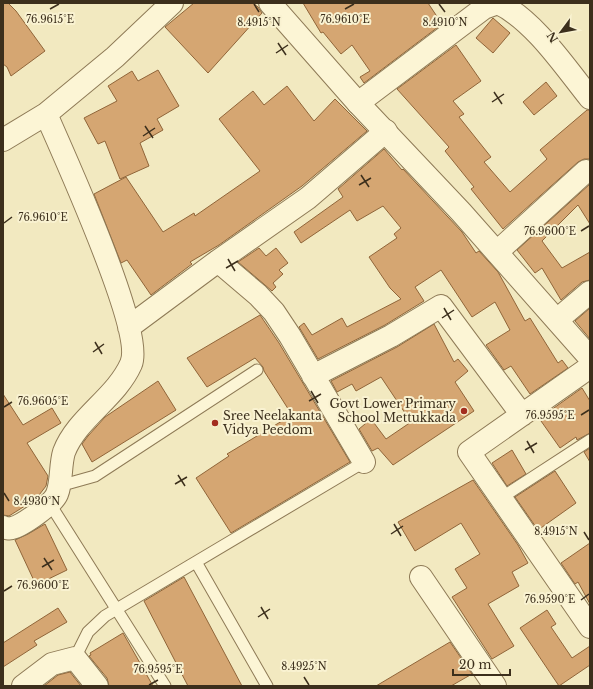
<svg xmlns="http://www.w3.org/2000/svg" width="593" height="689" viewBox="0 0 593 689" font-family="'Libre Baskerville',serif">
<style>
.building{fill:#d5a672;stroke:#906539}
.lines{fill:none;stroke-linecap:round;stroke-linejoin:round}
.service-casing{stroke:#8e7a56;stroke-width:13}
.minor-casing{stroke:#8e7a56;stroke-width:24}
.tertiary-casing{stroke:#8e7a56;stroke-width:24}
.service{stroke:#fcf5d5;stroke-width:11}
.minor{stroke:#fcf5d5;stroke-width:22}
.tertiary{stroke:#fcf5d5;stroke-width:22}
.ticks{fill:none;stroke:#3c2f1c;stroke-width:1.5}
.poi-dot{fill:#a32d1f;stroke:#f9f2d1;stroke-width:1.5}
.labels{text-anchor:middle;stroke-width:4;stroke-linejoin:round;paint-order:stroke}
.poi-label{font-size:12px;fill:#3c2f1c;stroke:#f9f2d1;text-anchor:end}
.ticks-label{font-size:10px;text-anchor:middle;fill:#3c2f1c;stroke:#f9f2d1;stroke-width:4;stroke-linejoin:round;paint-order:stroke}
</style>
<rect width="100%" height="100%" fill="#f2e9c0"/>
<!-- building -->
<path class="building" d="M 3,3 L 8,3 L 16,11 L 45,51 L 11,76 L 7,67 L 3,64 Z
M 194,3 L 253,3 L 258,7 L 262,13 L 208,73 L 165,27 Z
M 303,3 L 428,3 L 442,24 L 364,83 L 360,77 L 370,71 L 352,45 L 341,54 L 323,32 L 321,33 Z
M 493,18 L 510,33 L 493,53 L 476,38 Z
M 456,45 L 481,81 L 453,101 L 464,114 L 459,117 L 491,157 L 484,162 L 510,192 L 547,159 L 540,150 L 587,110 L 590,110 L 590,159 L 584,159 L 578,162 L 503,229 L 471,189 L 474,187 L 445,151 L 449,147 L 397,89 Z
M 158,70 L 179,106 L 157,119 L 163,130 L 140,143 L 149,166 L 120,179 L 105,141 L 98,144 L 84,118 L 117,101 L 108,86 L 132,71 L 138,81 Z
M 546,82 L 557,96 L 534,115 L 523,102 Z
M 287,86 L 314,121 L 335,99 L 367,131 L 302,186 L 219,245 L 190,262 L 192,264 L 151,295 L 127,260 L 121,263 L 94,194 L 126,177 L 163,232 L 194,213 L 195,216 L 260,171 L 219,119 L 253,91 L 264,105 Z
M 384,149 L 402,170 L 403,169 L 462,232 L 476,253 L 479,251 L 498,272 L 525,321 L 530,318 L 558,363 L 562,360 L 568,368 L 530,394 L 511,366 L 504,370 L 486,345 L 510,330 L 495,302 L 472,317 L 441,270 L 415,287 L 424,301 L 385,325 L 318,359 L 299,327 L 304,323 L 312,335 L 342,318 L 347,327 L 401,299 L 390,288 L 369,257 L 397,238 L 394,234 L 401,228 L 383,206 L 357,221 L 350,210 L 301,243 L 294,232 L 343,197 L 338,189 Z
M 590,184 L 590,224 L 578,205 L 542,241 L 562,268 L 590,252 L 590,280 L 582,282 L 561,300 L 542,268 L 535,273 L 517,250 Z
M 259,248 L 266,256 L 276,248 L 288,263 L 279,270 L 283,274 L 273,283 L 276,287 L 272,291 L 238,262 Z
M 590,308 L 590,339 L 575,321 Z
M 260,315 L 279,343 L 350,462 L 231,533 L 196,478 L 229,456 L 227,454 L 292,415 L 264,371 L 263,367 L 255,358 L 207,387 L 187,358 Z
M 434,324 L 454,362 L 458,359 L 468,371 L 455,382 L 474,411 L 393,465 L 378,448 L 372,451 L 359,429 L 371,419 L 386,439 L 411,422 L 381,377 L 356,391 L 352,384 L 337,392 L 331,381 L 397,347 Z
M 158,381 L 176,410 L 92,462 L 82,444 L 88,436 L 105,417 Z
M 582,388 L 590,401 L 590,433 L 577,440 L 576,437 L 560,448 L 541,421 L 546,418 L 544,415 Z
M 3,394 L 23,425 L 52,408 L 61,423 L 27,443 L 48,476 L 46,486 L 36,499 L 9,516 L 3,515 Z
M 590,448 L 590,462 L 584,452 Z
M 512,450 L 526,474 L 507,486 L 492,463 Z
M 555,471 L 576,503 L 538,530 L 515,497 Z
M 473,480 L 518,545 L 528,563 L 512,572 L 519,586 L 488,604 L 514,646 L 492,659 L 452,597 L 467,588 L 455,569 L 480,554 L 461,523 L 415,551 L 398,522 Z
M 45,524 L 67,570 L 36,585 L 15,540 L 28,534 Z
M 590,543 L 590,604 L 578,582 L 575,584 L 561,563 Z
M 184,577 L 242,686 L 188,686 L 144,601 Z
M 58,608 L 67,622 L 34,641 L 37,645 L 3,667 L 3,643 Z
M 547,610 L 556,624 L 551,627 L 572,658 L 590,646 L 590,665 L 559,686 L 520,628 Z
M 123,633 L 153,686 L 109,686 L 107,678 L 89,656 L 91,655 L 90,653 Z
M 450,642 L 472,674 L 451,686 L 376,686 Z
M 70,672 L 81,686 L 44,686 L 58,675 Z"/>
<g class="lines">
<defs>
<path id="service" d="M 59,481 L 70,483 L 95,476 L 257,370
M 501,498 L 590,440
M 50,504 L 165,686
M 196,562 L 267,686
M 75,658 L 88,632 L 105,616 L 364,462"/>
<path id="minor" d="M 358,103 L 484,8 L 498,3 C 534,20 565,67 590,98
M 3,140 L 46,114 L 115,57 L 172,3
M 497,252 L 586,171
M 218,261 L 258,295 L 274,312 L 290,336 L 364,462
M 557,320 L 590,292
M 129,327 L 218,261 L 308,198 L 386,131
M 590,367 L 469,452 L 590,627
M 313,376 L 391,336 L 441,306 L 522,415
M 3,527 C 5,528 10,529 12,528 C 22,526 53,504 57,494 C 62,482 60,465 64,452 C 77,418 116,398 131,364 C 145,332 63,153 46,114
M 421,577 L 495,686
M 23,686 L 52,664 L 75,658 L 97,686"/>
<path id="tertiary" d="M 270,3 L 358,103 L 461,212 L 590,358"/>
</defs>
<!-- service casing -->
<use href="#service" class="service-casing"/>
<!-- minor casing -->
<use href="#minor" class="minor-casing"/>
<!-- tertiary casing -->
<use href="#tertiary" class="tertiary-casing"/>
<!-- service -->
<use href="#service" class="service"/>
<!-- minor -->
<use href="#minor" class="minor"/>
<!-- tertiary -->
<use href="#tertiary" class="tertiary"/>
</g>
<!-- ticks -->
<path class="ticks" d="M 254,4 L 259,12M 439,4 L 445,12M 50,9 L 59,4M 345,9 L 354,4M 278,43 L 286,55M 276,53 L 288,45M 494,92 L 502,104M 492,102 L 504,94M 145,126 L 153,138M 143,136 L 155,128M 361,175 L 369,187M 359,185 L 371,178M 4,223 L 12,217M 581,231 L 589,226M 228,259 L 235,271M 226,268 L 238,261M 444,308 L 451,320M 442,318 L 454,310M 95,342 L 102,354M 93,352 L 104,344M 311,391 L 318,403M 309,401 L 321,394M 4,407 L 12,402M 581,415 L 589,410M 527,441 L 534,453M 525,450 L 537,443M 178,475 L 185,486M 175,484 L 187,477M 4,493 L 9,501M 394,524 L 401,536M 584,532 L 589,540M 391,534 L 403,526M 44,558 L 52,570M 42,567 L 54,560M 4,591 L 12,586M 581,600 L 589,594M 261,607 L 268,619M 258,617 L 270,609M 304,677 L 309,685M 149,685 L 158,680"/>
<!-- markers -->
<g class="poi-dot">
<circle cx="464" cy="411" r="4"/>
<circle cx="215" cy="423" r="4"/>
</g>
<g class="labels">
<!-- poi labels -->
<g class="poi-label">
<text x="456" y="408">Govt Lower Primary<tspan x="456" dy="14">School Mettukkada</tspan></text>
<text x="223" y="420" text-anchor="start">Sree Neelakanta<tspan x="223" dy="14">Vidya Peedom</tspan></text>
</g>
</g>
<g class="ticks-label">
<text x="50" y="23">76.9615°E</text>
<text x="345" y="23">76.9610°E</text>
<text x="259" y="26">8.4915°N</text>
<text x="445" y="26">8.4910°N</text>
<text x="43" y="221">76.9610°E</text>
<text x="550" y="235">76.9600°E</text>
<text x="43" y="405">76.9605°E</text>
<text x="550" y="419">76.9595°E</text>
<text x="37" y="505">8.4930°N</text>
<text x="556" y="535">8.4915°N</text>
<text x="43" y="589">76.9600°E</text>
<text x="550" y="603">76.9590°E</text>
<text x="304" y="670">8.4925°N</text>
<text x="158" y="673">76.9595°E</text>
</g>
<!-- border -->
<rect width="593" height="689" fill="none" stroke="#3c2f1c" stroke-width="8"/>
<!-- north arrow -->
<g transform="translate(561 32) rotate(238)" stroke="#f9f2d1" stroke-width="3" paint-order="stroke">
<path d="M0-3L7 15L0 10L-7 15Z" fill="#3c2f1c"/>
<text y="-6" font-size="11" font-weight="bold" text-anchor="middle" fill="#3c2f1c">N</text>
</g>
<!-- scale -->
<path d="M453 669v6h57v-6" fill="none" stroke="#3c2f1c" stroke-width="2"/>
<text x="459" y="669" font-size="12" fill="#3c2f1c" stroke="#f9f2d1" stroke-width="3" paint-order="stroke">20 m</text>
</svg>
